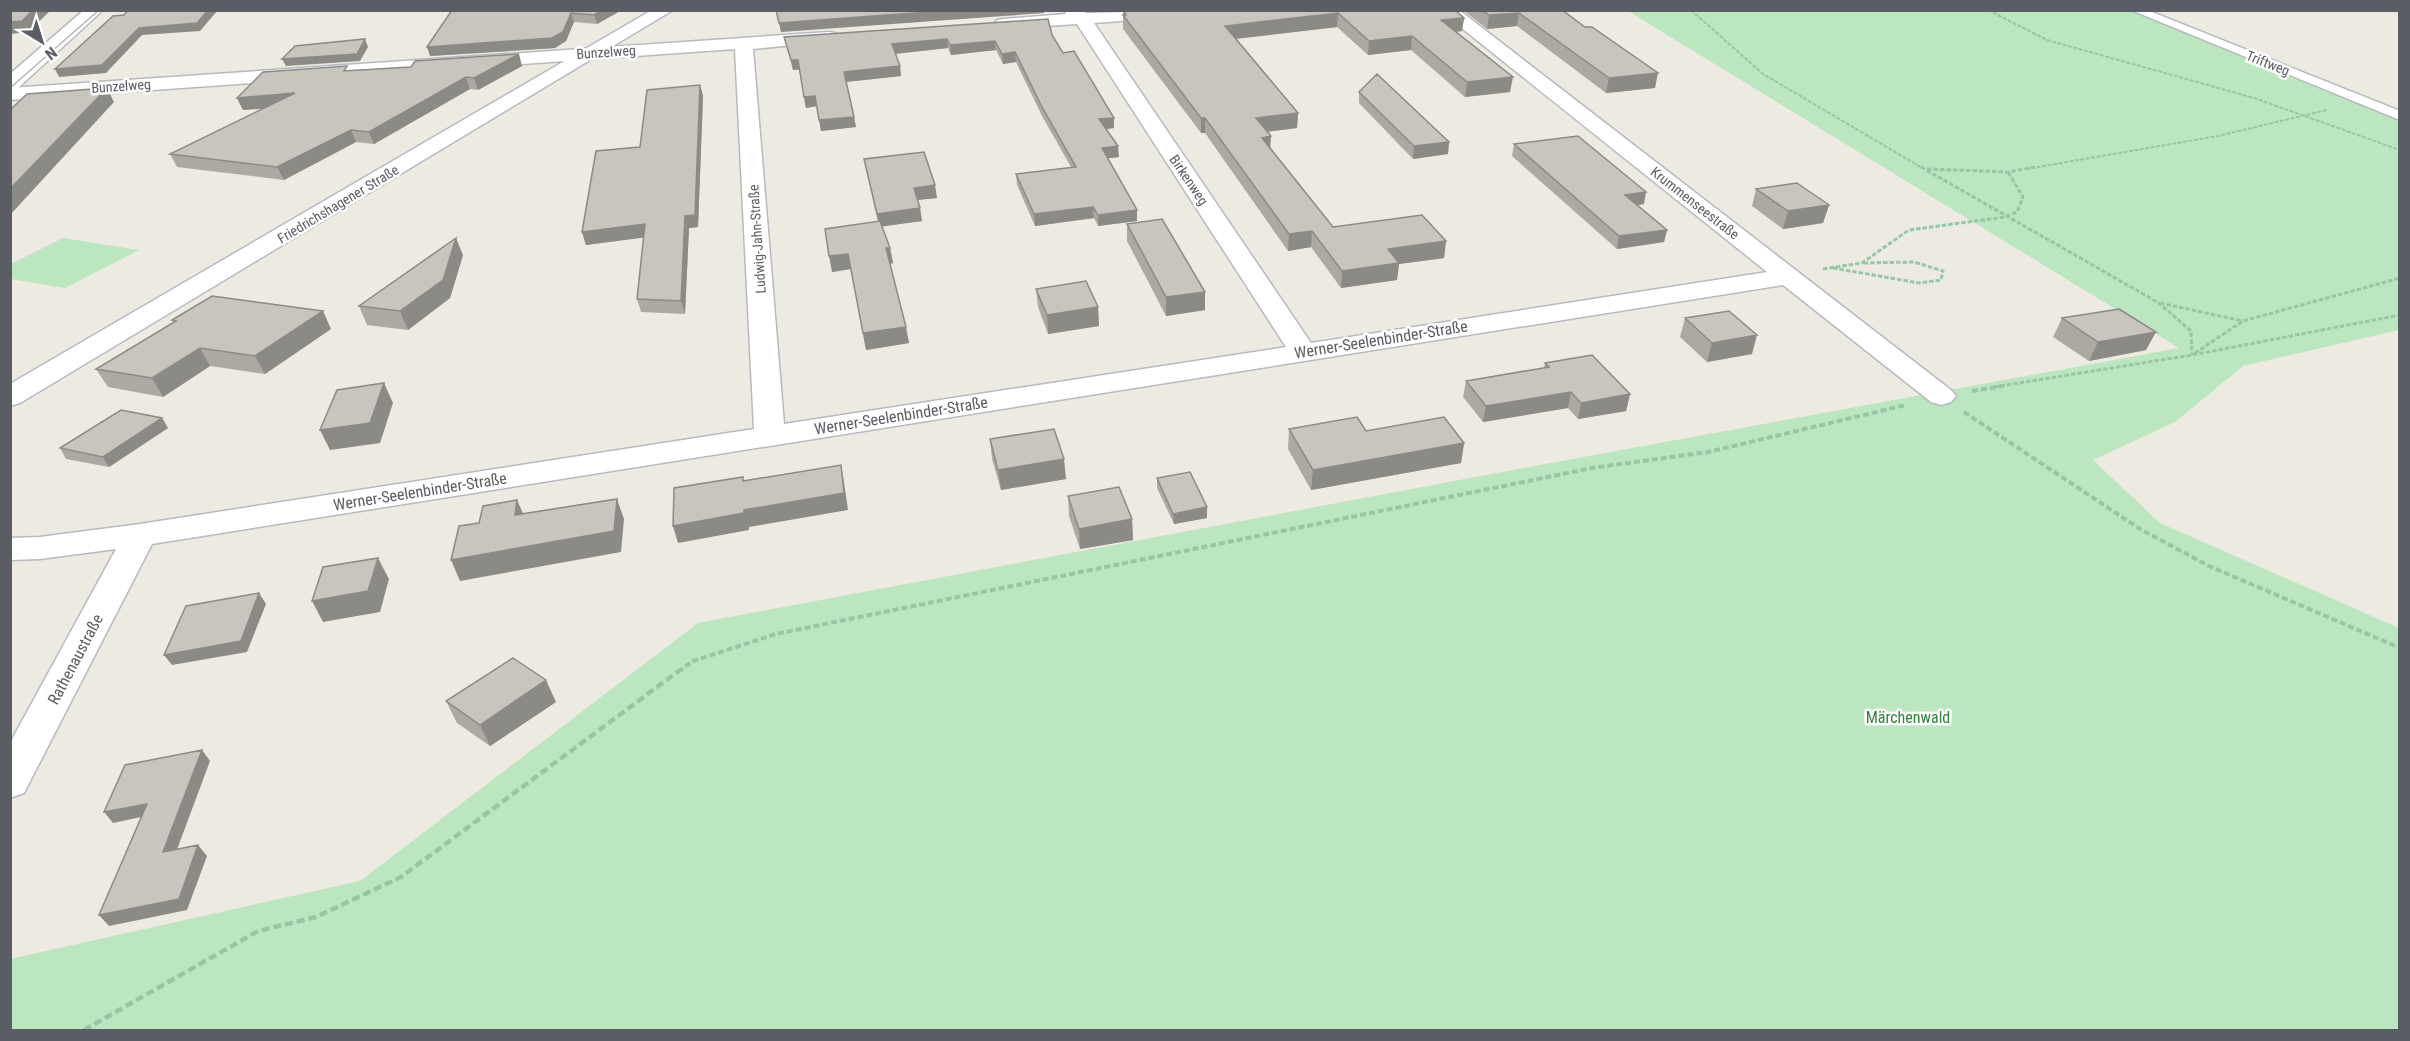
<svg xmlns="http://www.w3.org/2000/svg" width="2410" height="1041" viewBox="0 0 2410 1041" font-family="'Roboto Condensed',sans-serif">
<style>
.green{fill:#bce6bf}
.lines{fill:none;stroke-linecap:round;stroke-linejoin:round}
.service-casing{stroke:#b7b9be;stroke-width:3}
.minor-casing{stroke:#b7b9be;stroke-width:3}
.tertiary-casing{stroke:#b7b9be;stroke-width:3}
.secondary-casing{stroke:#b7bac0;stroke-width:3}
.path-far3{stroke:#95c7a6;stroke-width:2;stroke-dasharray:4 1.5;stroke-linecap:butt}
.path-far2{stroke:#95c7a6;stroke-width:3;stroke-dasharray:4.5 2;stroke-linecap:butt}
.path-far1{stroke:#95c7a6;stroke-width:4;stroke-dasharray:6 3;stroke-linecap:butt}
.path{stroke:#95c7a6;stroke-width:4.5;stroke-dasharray:8 4;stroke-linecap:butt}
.service{fill:#fff;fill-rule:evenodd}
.minor{fill:#fff;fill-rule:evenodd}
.tertiary{fill:#fff;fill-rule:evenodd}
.secondary{fill:#fff;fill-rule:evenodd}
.tram{stroke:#b3b4b4;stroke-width:1.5}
.wall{fill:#aca9a3}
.shaded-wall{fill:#8c8a85}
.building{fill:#c8c5be;stroke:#8c8a85;stroke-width:1.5}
.labels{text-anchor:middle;stroke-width:5;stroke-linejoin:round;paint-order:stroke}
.far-street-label{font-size:14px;fill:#5a5d63;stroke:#fff}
.street-label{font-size:16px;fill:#5a5d63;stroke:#fff}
.park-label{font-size:16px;fill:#31823a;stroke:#fff}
</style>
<rect width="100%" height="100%" fill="#edebe1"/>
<!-- green -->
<path class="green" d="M 1628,11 L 2138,11 L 2399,110 L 2399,330 L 2243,366 L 2175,422 L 2093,460 L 2160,523 L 2399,628 L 2399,1030 L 11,1030 L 10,959 L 360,881 L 698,623 L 1534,466 L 2179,348 Z
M 63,238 L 139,250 L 65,288 L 11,279 L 11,264 Z"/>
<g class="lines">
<defs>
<path id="service" d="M 2131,10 L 2147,10 L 2400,111 L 2400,120 Z"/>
<path id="minor" d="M 1064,10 L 1083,10 L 1086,13 L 1210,10 L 1202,15 L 1094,23 L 1311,343 L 1767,272 L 1439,10 L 1459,10 L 1951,390 L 1956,396 L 1951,402 L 1941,405 L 1931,402 L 1783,285 L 152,544 L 24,793 L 10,798 L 10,743 L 116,549 L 40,559 L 10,560 L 10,538 L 40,537 L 140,524 L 754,429 L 735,49 L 10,100 L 10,88 L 829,32 L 835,33 L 838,37 L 835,41 L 753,49 L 784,424 L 1286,347 L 1077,24 L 1003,29 L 997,28 L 994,24 L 997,20 L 1003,19 L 1066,14 Z"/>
<path id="tertiary" d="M 84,10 L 103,10 L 17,89 L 10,91 L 10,74 Z"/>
<path id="secondary" d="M 652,10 L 673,10 L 20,403 L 10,406 L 10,384 Z"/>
</defs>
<!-- service casing -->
<use href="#service" class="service-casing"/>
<!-- minor casing -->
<use href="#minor" class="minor-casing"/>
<!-- tertiary casing -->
<use href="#tertiary" class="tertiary-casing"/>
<!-- secondary casing -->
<use href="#secondary" class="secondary-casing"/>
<!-- path-far3 -->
<path class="path-far3" d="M 1691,10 L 1763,74 L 1924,169
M 1988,10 L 2047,40 L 2254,98 L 2400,150
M 2026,169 L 2218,136 L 2327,110"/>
<!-- path-far2 -->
<path class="path-far2" d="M 1921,167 L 2159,303 L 2191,331 L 2192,355
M 1927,169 L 2008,172 L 2035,167
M 1833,268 L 1919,283 L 1941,280 L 1943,271 L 1914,262 L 1864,263
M 1823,269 L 1862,263 L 1909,230 L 2005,217 L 2017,212 L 2023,197 L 2008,172
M 2160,303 L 2243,321
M 2195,353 L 2243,321 L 2400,278
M 1994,387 L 2192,355 L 2400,315"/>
<!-- path-far1 -->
<path class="path-far1" d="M 1972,391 L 2003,386
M 1964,412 L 2140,529 L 2209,566 L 2400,648
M 678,672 L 693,661 L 776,634 L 1592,468 L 1708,452 L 1906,405"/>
<!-- path -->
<path class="path" d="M 84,1030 L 258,931 L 316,917 L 401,877 L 680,670"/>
<!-- service -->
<use href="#service" class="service"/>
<!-- minor -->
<use href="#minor" class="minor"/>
<!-- tertiary -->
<use href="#tertiary" class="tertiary"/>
<!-- secondary -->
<use href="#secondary" class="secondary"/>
<!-- tram -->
<path class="tram" d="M 10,88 L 99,10"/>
</g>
<!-- wall -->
<path class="wall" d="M 452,10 L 622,10 L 597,24 L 574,22 L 566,41 L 555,48 L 430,56 Z
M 1123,10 L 1455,10 L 1464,18 L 1462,31 L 1456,32 L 1510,92 L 1465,97 L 1411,50 L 1368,55 L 1337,27 L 1236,39 L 1298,113 L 1297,128 L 1267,132 L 1270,148 L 1333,227 L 1446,241 L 1444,258 L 1399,264 L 1397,280 L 1341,288 L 1311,247 L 1288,251 L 1205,133 L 1201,133 L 1123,29 Z
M 1463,10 L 1562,10 L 1655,88 L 1606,93 L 1517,26 L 1487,29 Z
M 1052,35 L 1063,53 L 1114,118 L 1114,128 L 1106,129 L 1119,157 L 1108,158 L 1137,210 L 1137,221 L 1098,226 L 1094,218 L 1035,226 L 1017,185 L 1016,174 L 1071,167 L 1042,116 L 1016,62 L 1003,64 L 996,50 L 951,55 L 948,48 L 895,54 L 900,66 L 901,76 L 846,82 L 856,127 L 821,131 L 817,106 L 806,108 L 799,70 L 793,70 L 784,37 Z
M 522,66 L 478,90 L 470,89 L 374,144 L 356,142 L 284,180 L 177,167 L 170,154 L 264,108 L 243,110 L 237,98 L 349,70 Z
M 700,85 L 703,96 L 698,227 L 689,228 L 685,314 L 641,312 L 637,299 L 644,237 L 586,245 L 582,232 L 640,147 Z
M 1359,92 L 1449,142 L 1448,154 L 1413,159 L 1359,103 Z
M 1514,144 L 1644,204 L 1638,205 L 1667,230 L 1664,242 L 1617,249 L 1512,156 Z
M 864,159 L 937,198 L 918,200 L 922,221 L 882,226 L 890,248 L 893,263 L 890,264 L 909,343 L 866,350 L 851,269 L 832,272 L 878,222 Z
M 1756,189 L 1829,205 L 1823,223 L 1783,229 L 1752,206 Z
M 1127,224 L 1205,310 L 1166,316 L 1127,241 Z
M 463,255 L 450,298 L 408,330 L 367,325 L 359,306 Z
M 1036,289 L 1098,307 L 1099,326 L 1048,334 L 1038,307 Z
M 1685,318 L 1752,354 L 1707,362 L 1680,337 Z
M 2062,318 L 2146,350 L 2089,361 L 2053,337 Z
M 172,320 L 331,329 L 265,374 L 210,366 L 163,397 L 108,387 L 96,369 L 174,323 Z
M 1545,363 L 1630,394 L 1626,411 L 1578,419 L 1568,408 L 1483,422 L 1463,397 L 1466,381 L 1544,368 Z
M 162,418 L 168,428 L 109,467 L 66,459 L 60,448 Z
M 1289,429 L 1366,431 L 1464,443 L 1461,463 L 1311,490 L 1288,449 Z
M 990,439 L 1066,479 L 1001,490 L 992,459 Z
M 1157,478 L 1207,507 L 1207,518 L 1174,524 L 1157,488 Z
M 1068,496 L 1132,519 L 1133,540 L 1080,549 L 1069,516 Z
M 446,701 L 556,702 L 490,746 L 457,723 Z"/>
<!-- shaded-wall -->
<path class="shaded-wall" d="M 33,10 L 51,10 L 28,32 L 10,34 L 10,22 Z
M 208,10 L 218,10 L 200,31 L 142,35 L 106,73 L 59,77 L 55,69 L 139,28 Z
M 603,10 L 622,10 L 597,24 L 594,15 Z
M 954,10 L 1044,10 L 1044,13 L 781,32 L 779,23 Z
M 571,13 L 574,22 L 566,41 L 555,48 L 430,56 L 427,47 Z
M 1338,13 L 1337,27 L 1225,40 L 1225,26 Z
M 1519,13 L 1517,26 L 1487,29 L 1489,15 Z
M 1464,18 L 1462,31 L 1439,34 L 1441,20 Z
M 1412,36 L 1411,50 L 1368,55 L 1369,41 Z
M 365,39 L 368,47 L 360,61 L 286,66 L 282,59 Z
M 947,39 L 948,48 L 893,54 L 892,44 Z
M 995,41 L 996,50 L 951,55 L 950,45 Z
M 1015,52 L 1016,62 L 1003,64 L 1002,54 Z
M 519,54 L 522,66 L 478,90 L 474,78 Z
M 791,60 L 798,60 L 799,69 L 793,70 Z
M 900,66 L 901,76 L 845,82 L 844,72 Z
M 1658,73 L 1655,88 L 1606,93 L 1609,78 Z
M 466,77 L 470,89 L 374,144 L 369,132 Z
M 1513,77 L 1510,92 L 1465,97 L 1467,82 Z
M 700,85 L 703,96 L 698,227 L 689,228 L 685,314 L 681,301 L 685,216 Z
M 107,88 L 114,102 L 10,215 L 10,189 Z
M 295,93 L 300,106 L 243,110 L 237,98 Z
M 815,96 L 817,106 L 806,108 L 804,97 Z
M 1298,113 L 1297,128 L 1256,133 L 1256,118 Z
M 854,117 L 856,127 L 821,131 L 819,120 Z
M 1114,118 L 1114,128 L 1100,130 L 1099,119 Z
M 1201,118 L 1205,118 L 1205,133 L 1201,133 Z
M 351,130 L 356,142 L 284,180 L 277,167 Z
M 1271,136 L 1270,152 L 1262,138 Z
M 1449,142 L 1448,154 L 1413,159 L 1414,146 Z
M 1118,146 L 1119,157 L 1102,159 L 1102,148 Z
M 935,185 L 937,198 L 916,200 L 914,188 Z
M 1646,192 L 1644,204 L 1623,207 L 1625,195 Z
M 1829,205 L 1823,223 L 1783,229 L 1788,211 Z
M 1093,207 L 1094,218 L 1035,226 L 1034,214 Z
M 920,208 L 922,221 L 879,227 L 877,214 Z
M 1137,210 L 1137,221 L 1098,226 L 1098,215 Z
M 645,224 L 648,237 L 586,245 L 582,232 Z
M 1667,230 L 1664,242 L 1617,249 L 1619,236 Z
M 1312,231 L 1311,247 L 1288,251 L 1289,234 Z
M 456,238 L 463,255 L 450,298 L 408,330 L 400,311 Z
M 1446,241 L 1444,258 L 1399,264 L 1397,280 L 1341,288 L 1342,271 L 1388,249 Z
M 886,248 L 890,248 L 893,263 L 889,264 Z
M 848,254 L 851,269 L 832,272 L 829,256 Z
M 1205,292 L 1205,310 L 1166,316 L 1166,297 Z
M 1098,307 L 1099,326 L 1048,334 L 1047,315 Z
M 323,311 L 331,329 L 265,374 L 255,356 Z
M 906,327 L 909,343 L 866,350 L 863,333 Z
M 2156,332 L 2146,350 L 2089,361 L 2098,342 Z
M 1757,335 L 1752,354 L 1707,362 L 1712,343 Z
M 200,348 L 210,366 L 163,397 L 152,378 Z
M 384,383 L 393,403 L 380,443 L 330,450 L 320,430 Z
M 1571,392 L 1568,408 L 1483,422 L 1486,406 Z
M 1630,394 L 1626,411 L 1578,419 L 1581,403 Z
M 162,418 L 168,428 L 109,467 L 103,457 Z
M 1464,443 L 1461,463 L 1311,490 L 1313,470 Z
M 1064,459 L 1066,479 L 1001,490 L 998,470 Z
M 841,465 L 844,482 L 848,510 L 749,527 L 749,530 L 678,543 L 673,526 L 744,510 Z
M 617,499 L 624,519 L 621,552 L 460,581 L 451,560 Z
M 517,500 L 526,520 L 515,515 Z
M 1207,507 L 1207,518 L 1174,524 L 1173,514 Z
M 1132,519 L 1133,540 L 1080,549 L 1079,529 Z
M 378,558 L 389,579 L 380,612 L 323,622 L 312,601 Z
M 259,593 L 266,604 L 247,652 L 172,665 L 164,655 Z
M 546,680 L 556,702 L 490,746 L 480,725 Z
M 202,750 L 210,761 L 172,863 L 163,852 Z
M 147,804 L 155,814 L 113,823 L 104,812 Z
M 198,845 L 207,856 L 187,910 L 109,926 L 99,915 Z"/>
<!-- building -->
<path class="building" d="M 10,10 L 33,10 L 22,21 L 10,22 Z
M 128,10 L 208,10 L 197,23 L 139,28 L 102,65 L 55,69 L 113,16 L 124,15 Z
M 452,10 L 603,10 L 594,15 L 571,13 L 563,32 L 552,38 L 427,47 Z
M 776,10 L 954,10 L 779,23 Z
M 1123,10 L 1455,10 L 1464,18 L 1441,20 L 1513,77 L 1467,82 L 1412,36 L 1369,41 L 1338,13 L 1225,26 L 1298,113 L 1256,118 L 1271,136 L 1262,138 L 1333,227 L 1422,215 L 1446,241 L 1388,249 L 1399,263 L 1342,271 L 1312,231 L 1289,234 L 1205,118 L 1201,118 L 1123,15 L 1126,15 Z
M 1482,10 L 1562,10 L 1585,27 L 1592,27 L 1658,73 L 1609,78 L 1519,13 L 1489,15 Z
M 1048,19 L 1052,35 L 1063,53 L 1074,51 L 1114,118 L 1099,119 L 1118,146 L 1102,148 L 1137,210 L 1098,215 L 1093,207 L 1034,214 L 1016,174 L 1076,167 L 1041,105 L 1015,52 L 1002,54 L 995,41 L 950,45 L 947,39 L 892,44 L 900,66 L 844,72 L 854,117 L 819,120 L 815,96 L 804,97 L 798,60 L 791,60 L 784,37 Z
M 365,39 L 357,54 L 282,59 L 295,46 Z
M 519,54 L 474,78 L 466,77 L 369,132 L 351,130 L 277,167 L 170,154 L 295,93 L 237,98 L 263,72 L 347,66 L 344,71 L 411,67 L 415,61 Z
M 1377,74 L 1449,142 L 1414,146 L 1359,92 Z
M 700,85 L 695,215 L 685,216 L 681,301 L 637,299 L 645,224 L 582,232 L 596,151 L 640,147 L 647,90 Z
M 107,88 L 10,189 L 10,110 L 27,94 Z
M 1578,136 L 1646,192 L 1625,195 L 1667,230 L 1619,236 L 1514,144 Z
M 924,152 L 935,185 L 914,188 L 920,208 L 877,214 L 864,159 Z
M 1797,183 L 1829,205 L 1788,211 L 1756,189 Z
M 1162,219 L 1205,292 L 1166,297 L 1127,224 Z
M 880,221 L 890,248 L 886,248 L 906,327 L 863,333 L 848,254 L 829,256 L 825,229 Z
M 456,238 L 443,280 L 400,311 L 359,306 Z
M 1086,281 L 1098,307 L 1047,315 L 1036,289 Z
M 212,296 L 323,311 L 255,356 L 200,348 L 152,378 L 96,369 L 176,321 L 172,320 Z
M 2119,309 L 2156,332 L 2098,342 L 2062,318 Z
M 1729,311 L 1757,335 L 1712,343 L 1685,318 Z
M 1592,355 L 1630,394 L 1581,403 L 1571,392 L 1486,406 L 1466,381 L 1549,367 L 1545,363 Z
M 384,383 L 370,423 L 320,430 L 337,390 Z
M 121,410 L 162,418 L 103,457 L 60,448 Z
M 1357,417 L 1366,431 L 1444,417 L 1464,443 L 1313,470 L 1289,429 Z
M 1054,429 L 1064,459 L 998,470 L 990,439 Z
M 841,465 L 844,493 L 744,510 L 744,513 L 673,526 L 674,488 L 743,477 L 743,481 Z
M 1190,472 L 1207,507 L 1173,514 L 1157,478 Z
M 1119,487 L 1132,519 L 1079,529 L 1068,496 Z
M 617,499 L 614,531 L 451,560 L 459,526 L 479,523 L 483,506 L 517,500 L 515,515 Z
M 378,558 L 368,591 L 312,601 L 323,567 Z
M 259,593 L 241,641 L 164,655 L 186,606 Z
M 513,658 L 546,680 L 480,725 L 446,701 Z
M 202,750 L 163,852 L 198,845 L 179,899 L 99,915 L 147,804 L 104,812 L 125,765 Z"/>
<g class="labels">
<!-- far-street labels -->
<g class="far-street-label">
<text transform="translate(606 52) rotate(-4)" y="5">Bunzelweg</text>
<text transform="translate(2268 63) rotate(22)" y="5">Triftweg</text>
<text transform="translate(121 86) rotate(-4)" y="5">Bunzelweg</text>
<text transform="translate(1189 180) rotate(56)" y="5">Birkenweg</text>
<text transform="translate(1695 203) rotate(38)" y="5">Krummenseestraße</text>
<text transform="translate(338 204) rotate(-31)" y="5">Friedrichshagener Straße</text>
<text transform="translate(757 239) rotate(-94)" y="5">Ludwig-Jahn-Straße</text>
</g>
<!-- street labels -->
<g class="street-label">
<text transform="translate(1381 339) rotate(-9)" y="6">Werner-Seelenbinder-Straße</text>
<text transform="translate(901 415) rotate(-9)" y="6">Werner-Seelenbinder-Straße</text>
<text transform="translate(420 491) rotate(-9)" y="6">Werner-Seelenbinder-Straße</text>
<text transform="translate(75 659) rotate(-62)" y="6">Rathenaustraße</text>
</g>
<!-- park labels -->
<g class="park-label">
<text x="1908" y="723">Märchenwald</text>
</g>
</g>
<!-- border -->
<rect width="2410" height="1041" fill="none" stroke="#5a5d63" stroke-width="24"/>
<!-- north arrow -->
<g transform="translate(42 42) rotate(142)" stroke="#ffffff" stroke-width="4.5" paint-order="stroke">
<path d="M0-4.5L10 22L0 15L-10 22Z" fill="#5a5d63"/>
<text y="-9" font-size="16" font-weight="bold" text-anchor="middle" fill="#5a5d63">N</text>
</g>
</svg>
